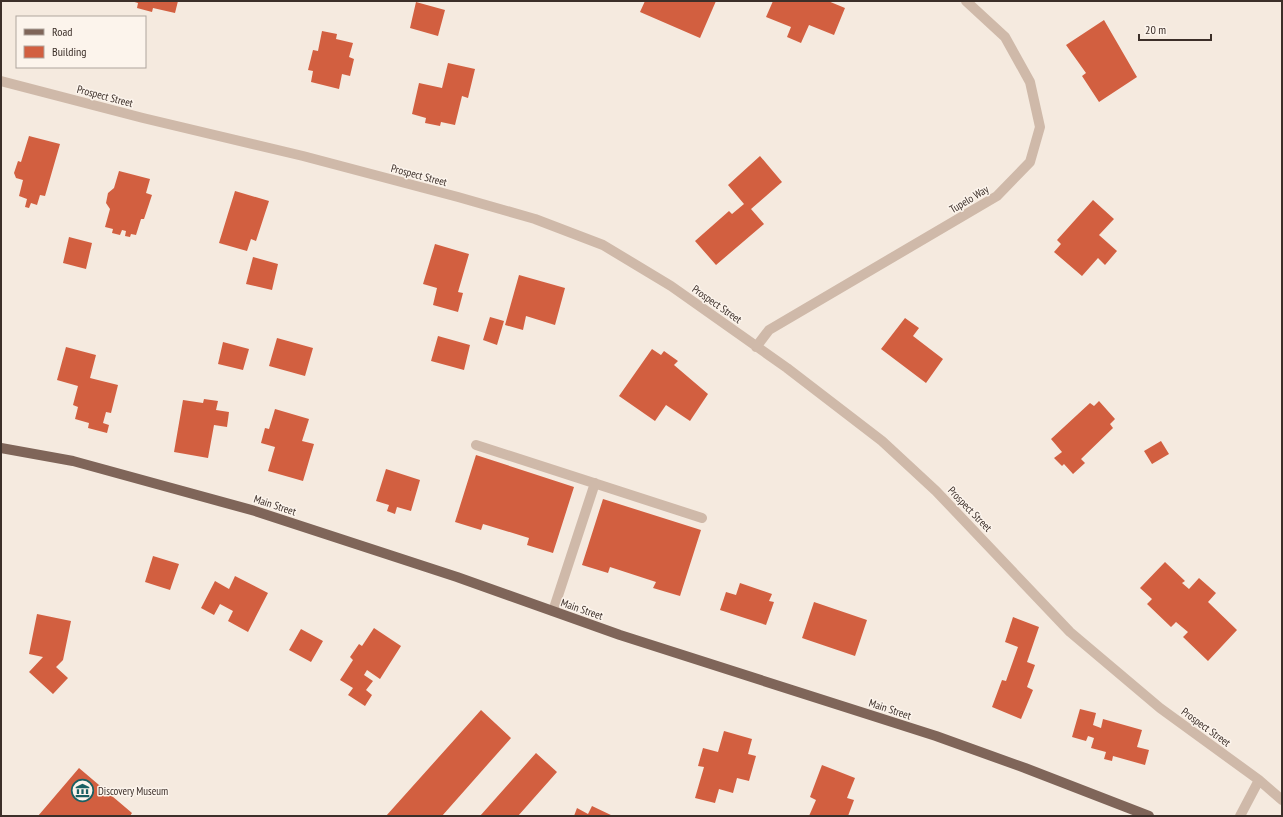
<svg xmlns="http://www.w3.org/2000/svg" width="1283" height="817" viewBox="0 0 1283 817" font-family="'PT Sans Narrow',sans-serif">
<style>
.building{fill:#d25f40}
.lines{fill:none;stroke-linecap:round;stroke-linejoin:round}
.minor{stroke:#cfb9a9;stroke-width:10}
.major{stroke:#7f6559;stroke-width:10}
.labels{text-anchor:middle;stroke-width:3;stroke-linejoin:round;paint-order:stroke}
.street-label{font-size:11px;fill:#3c2f29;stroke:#fcf4ec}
.poi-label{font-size:11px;fill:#3c2f29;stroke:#fcf4ec;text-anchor:start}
</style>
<rect width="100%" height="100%" fill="#f5eadf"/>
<!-- building -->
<path class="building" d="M 131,1 L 178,1 L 175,13 L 153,8 L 152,12 L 137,8 L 138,3 Z
M 645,1 L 716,1 L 700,38 L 640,12 Z
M 773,1 L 828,1 L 845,8 L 834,35 L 809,25 L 801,43 L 787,37 L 791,27 L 766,17 Z
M 416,2 L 445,10 L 438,36 L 410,28 Z
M 1104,20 L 1137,77 L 1099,102 L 1082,76 L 1086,73 L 1066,45 Z
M 322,31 L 337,34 L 336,39 L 353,43 L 349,57 L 354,59 L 350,76 L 342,74 L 339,89 L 311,82 L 313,71 L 308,70 L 313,50 L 318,51 Z
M 448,63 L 475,69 L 468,98 L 462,96 L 455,125 L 441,122 L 440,126 L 425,123 L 426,118 L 412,114 L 419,83 L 442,88 Z
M 29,136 L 60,144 L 45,196 L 40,195 L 37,205 L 31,203 L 29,208 L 25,207 L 27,199 L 19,196 L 23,180 L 16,178 L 14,173 L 18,161 L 21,162 Z
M 760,156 L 782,182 L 751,209 L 764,224 L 716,265 L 695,241 L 729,211 L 732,214 L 744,204 L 728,185 Z
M 119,171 L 150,179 L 146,193 L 152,195 L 144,219 L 141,219 L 136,235 L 131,234 L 130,237 L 125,236 L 126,231 L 122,230 L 120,235 L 112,233 L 113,229 L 105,227 L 110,209 L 106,203 L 108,193 L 114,188 Z
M 235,191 L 269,201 L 256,241 L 251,239 L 247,251 L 219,243 Z
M 1093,200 L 1114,219 L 1099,235 L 1117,251 L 1105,265 L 1098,258 L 1082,276 L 1054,252 L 1061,244 L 1057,240 Z
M 69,237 L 92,243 L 86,269 L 63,263 Z
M 435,244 L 469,254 L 458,292 L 463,293 L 458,312 L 433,305 L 437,288 L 423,284 Z
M 253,257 L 278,264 L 272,290 L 246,284 Z
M 519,275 L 565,288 L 555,325 L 526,316 L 523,330 L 505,325 Z
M 490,317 L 504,321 L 497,345 L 483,340 Z
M 905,318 L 919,328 L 913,336 L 943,359 L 926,383 L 881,349 Z
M 438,336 L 470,345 L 464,370 L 431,361 Z
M 277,338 L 313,348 L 305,376 L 269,366 Z
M 223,342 L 249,349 L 243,370 L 218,364 Z
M 66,347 L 96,355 L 90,378 L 118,385 L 111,413 L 106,412 L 103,423 L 109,425 L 107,433 L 88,428 L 89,423 L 75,419 L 78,407 L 73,405 L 78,386 L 57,380 Z
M 652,349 L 661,355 L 664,351 L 678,361 L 674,365 L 708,394 L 690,421 L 666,405 L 655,421 L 619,396 Z
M 204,399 L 218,401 L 216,410 L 229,412 L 227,427 L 214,425 L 208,458 L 174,452 L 183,400 L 203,403 Z
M 1099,401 L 1115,419 L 1110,424 L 1113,428 L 1081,459 L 1085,463 L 1073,474 L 1064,464 L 1062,466 L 1054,458 L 1062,452 L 1051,439 L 1090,403 L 1094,406 Z
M 275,409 L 309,419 L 302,441 L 314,444 L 303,481 L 268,471 L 275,447 L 261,443 L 265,428 L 269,429 Z
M 1161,441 L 1169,454 L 1152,464 L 1144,451 Z
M 476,455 L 574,487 L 553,553 L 527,545 L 529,538 L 483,524 L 481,530 L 455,522 Z
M 386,469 L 420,480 L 411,511 L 397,507 L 395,514 L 387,511 L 389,505 L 376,501 Z
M 603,499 L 701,530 L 680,596 L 653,588 L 656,582 L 610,567 L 608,573 L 582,565 Z
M 153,556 L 179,564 L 170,590 L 145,582 Z
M 1165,562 L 1185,581 L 1182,583 L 1189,589 L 1199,578 L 1216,593 L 1208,602 L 1237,630 L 1208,661 L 1183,637 L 1188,632 L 1176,622 L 1171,627 L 1147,604 L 1152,599 L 1140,588 Z
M 235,576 L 268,593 L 248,632 L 228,621 L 233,611 L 220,604 L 214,615 L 201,608 L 215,581 L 229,589 Z
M 740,583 L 772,594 L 769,601 L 774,602 L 766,625 L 720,610 L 726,592 L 736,595 Z
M 814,602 L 867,620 L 855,656 L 802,638 Z
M 37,614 L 71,621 L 63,660 L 56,667 L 68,678 L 53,694 L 29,672 L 43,657 L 29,654 Z
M 1013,617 L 1039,627 L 1027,662 L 1035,665 L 1027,687 L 1033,690 L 1021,719 L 992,707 L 1002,680 L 1006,681 L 1018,647 L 1005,642 Z
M 374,628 L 401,646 L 380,679 L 367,670 L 364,675 L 373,681 L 366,690 L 372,695 L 365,706 L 348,695 L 353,688 L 340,680 L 353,660 L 350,657 L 359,644 L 362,646 Z
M 301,629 L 323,641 L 311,662 L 289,650 Z
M 1080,709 L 1096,713 L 1093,725 L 1101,728 L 1103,719 L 1142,730 L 1137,747 L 1149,750 L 1145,765 L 1113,756 L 1112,761 L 1104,759 L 1106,752 L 1091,748 L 1094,738 L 1088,736 L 1086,741 L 1072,737 Z
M 481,710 L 511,738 L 442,816 L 386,816 Z
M 724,731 L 752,739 L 748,754 L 756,756 L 749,781 L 737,778 L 733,793 L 719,789 L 715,803 L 695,798 L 704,767 L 698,766 L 703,748 L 718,752 Z
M 536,753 L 557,772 L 518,816 L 480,816 Z
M 822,765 L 855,778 L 847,798 L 854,800 L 848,816 L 809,816 L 816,800 L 810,797 Z
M 79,768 L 132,813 L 130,816 L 38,816 Z
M 592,806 L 613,816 L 574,816 L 577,808 L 588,814 Z"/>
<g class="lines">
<!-- minor -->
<path class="minor" d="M 1,81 L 143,118 L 303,156 L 458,197 L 535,219 L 603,245 L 671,286 L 787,368 L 882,441 L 936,491 L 1070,632 L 1160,708 L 1259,780 L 1282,800
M 756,347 L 769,330 L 997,196 L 1030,162 L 1040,127 L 1030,82 L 1005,37 L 966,1
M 476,445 L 702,518
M 553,611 L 595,483
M 1240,816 L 1259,780"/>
<!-- major -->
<path class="major" d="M 1,448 L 73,461 L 255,511 L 457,577 L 620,635 L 936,736 L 1025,768 L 1149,816"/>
</g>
<!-- icons -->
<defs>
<symbol id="museum-ring" viewBox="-11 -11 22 22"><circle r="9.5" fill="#fcf4ec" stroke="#1a6063" stroke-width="1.5"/><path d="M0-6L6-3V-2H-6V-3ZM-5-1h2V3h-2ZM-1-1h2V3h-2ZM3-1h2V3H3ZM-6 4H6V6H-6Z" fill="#1a6063"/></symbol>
</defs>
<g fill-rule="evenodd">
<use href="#museum-ring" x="70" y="778" width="25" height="25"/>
</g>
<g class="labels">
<!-- street labels -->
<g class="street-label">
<text transform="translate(105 96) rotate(15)" y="4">Prospect Street</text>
<text transform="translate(419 175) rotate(15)" y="4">Prospect Street</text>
<text transform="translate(969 199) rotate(-31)" y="4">Tupelo Way</text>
<text transform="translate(717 304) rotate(35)" y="4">Prospect Street</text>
<text transform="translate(275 505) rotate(18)" y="4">Main Street</text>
<text transform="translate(970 509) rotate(46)" y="4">Prospect Street</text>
<text transform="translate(582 609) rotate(19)" y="4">Main Street</text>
<text transform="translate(890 709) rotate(18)" y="4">Main Street</text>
<text transform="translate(1206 727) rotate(36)" y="4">Prospect Street</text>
</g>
<!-- poi labels -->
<g class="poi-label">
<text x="98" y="795">Discovery Museum</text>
</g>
</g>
<!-- border -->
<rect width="1283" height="817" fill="none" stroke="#3c2f29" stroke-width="4"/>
<!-- legend -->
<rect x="16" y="16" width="130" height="52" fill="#fcf4ec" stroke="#afa59e"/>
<rect x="24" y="29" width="20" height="6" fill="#7f6559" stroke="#afa59e"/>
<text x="52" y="36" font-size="12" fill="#3c2f29">Road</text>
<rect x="24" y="46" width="20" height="12" fill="#d25f40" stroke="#afa59e"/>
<text x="52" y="56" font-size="12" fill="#3c2f29">Building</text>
<!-- scale -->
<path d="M1139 34v6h72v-6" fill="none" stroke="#3c2f29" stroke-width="2"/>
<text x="1145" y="34" font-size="12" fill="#3c2f29" stroke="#fcf4ec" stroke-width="3" paint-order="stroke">20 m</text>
</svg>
